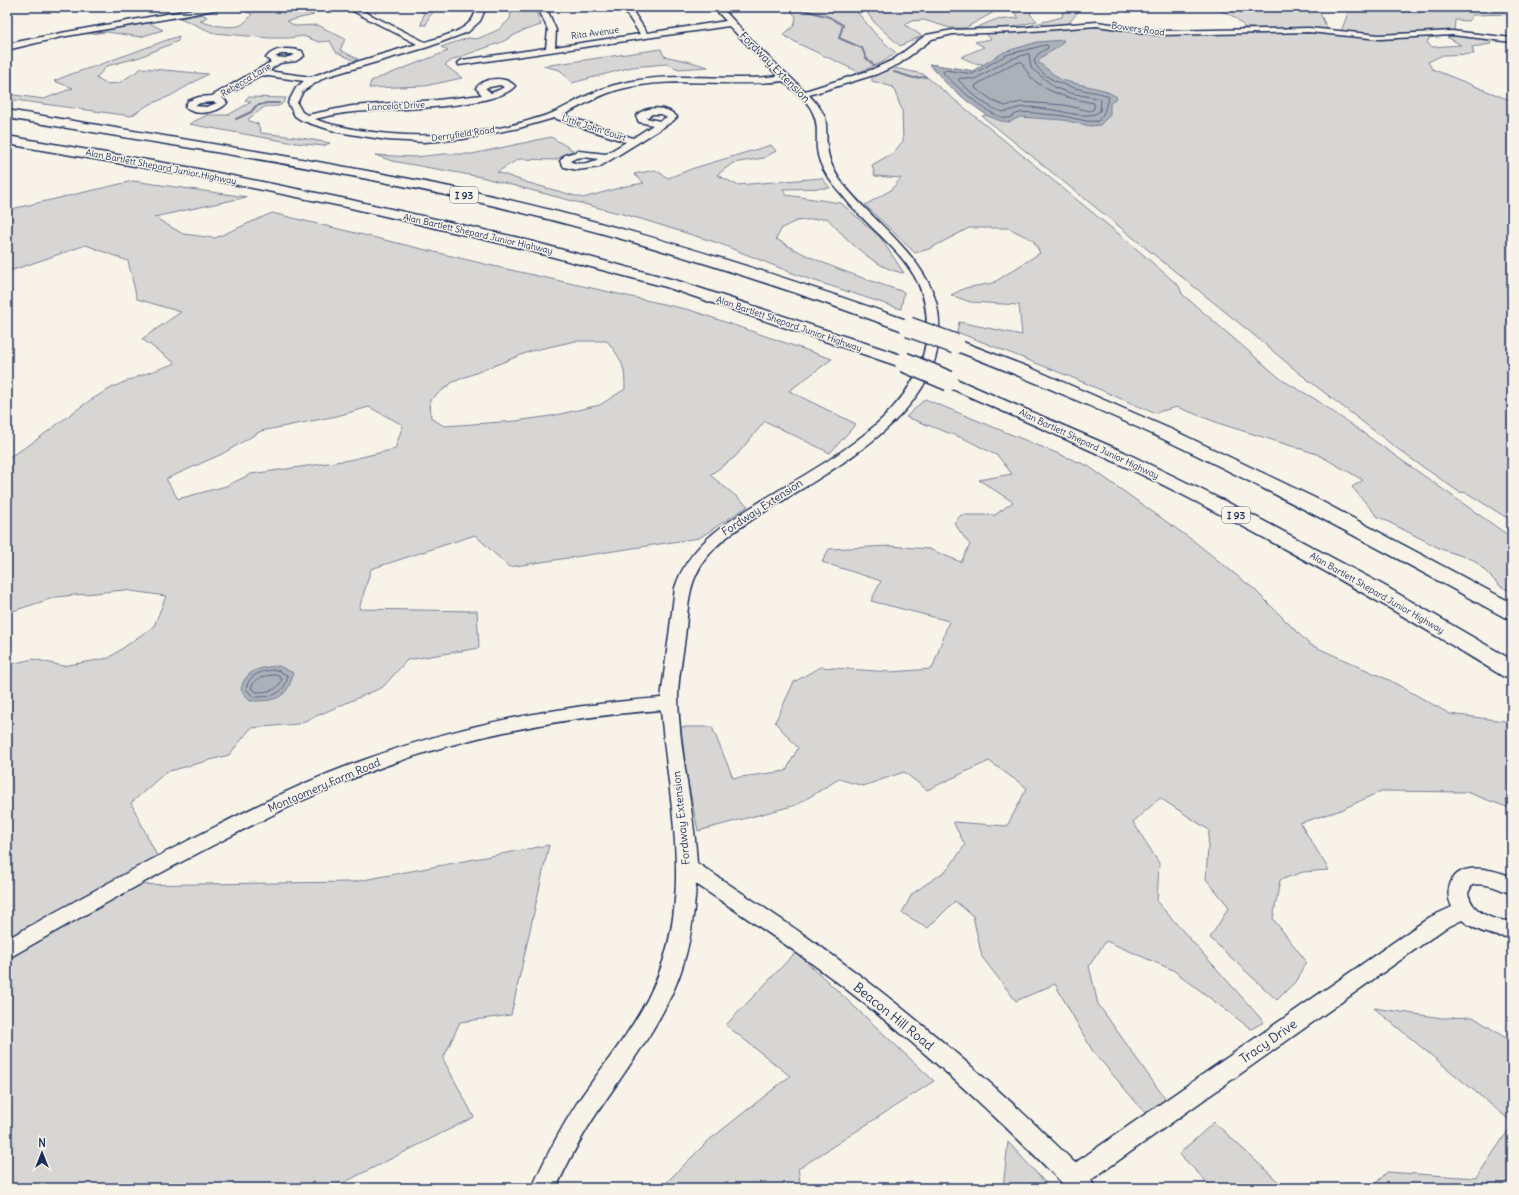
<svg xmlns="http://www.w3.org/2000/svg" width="1519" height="1195" viewBox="0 0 1519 1195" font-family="Delius,sans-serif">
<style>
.green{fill:#d7d6d4;stroke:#798299;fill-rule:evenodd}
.water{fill:#acb0b9;stroke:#727c95}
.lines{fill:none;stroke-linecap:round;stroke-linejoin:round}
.shore{stroke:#556382;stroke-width:1}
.stream{stroke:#727c95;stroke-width:2}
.minor-casing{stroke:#1b2f5e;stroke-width:3}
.highway-casing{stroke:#1b2f5e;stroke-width:3}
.minor{fill:#f7f3e8;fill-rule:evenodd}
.highway{fill:#f7f3e8;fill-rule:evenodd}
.highway-bridge-casing{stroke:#1b2f5e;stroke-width:22;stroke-linecap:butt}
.highway-bridge{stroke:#f7f3e8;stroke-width:19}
.labels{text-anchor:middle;stroke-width:3;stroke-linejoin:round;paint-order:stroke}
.far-street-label{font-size:9px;fill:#1b2f5e;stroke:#f7f3e8}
.shield{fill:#f7f3e8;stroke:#5d6a87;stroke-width:1}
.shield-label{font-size:10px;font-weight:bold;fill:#1b2f5e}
.street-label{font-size:11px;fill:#1b2f5e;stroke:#f7f3e8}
.near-street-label{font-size:13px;fill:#1b2f5e;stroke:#f7f3e8}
</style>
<rect width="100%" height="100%" fill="#f7f3e8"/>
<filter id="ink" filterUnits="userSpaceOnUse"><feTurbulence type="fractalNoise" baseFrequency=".025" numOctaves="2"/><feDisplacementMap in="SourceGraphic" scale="8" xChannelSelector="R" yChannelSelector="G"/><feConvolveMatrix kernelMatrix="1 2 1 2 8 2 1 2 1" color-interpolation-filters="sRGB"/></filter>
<g filter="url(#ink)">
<!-- green -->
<path class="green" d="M 238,7 L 255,7 L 285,12 L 297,9 L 314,15 L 287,21 L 295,26 L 318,25 L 345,39 L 340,50 L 358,59 L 355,61 L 336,52 L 330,41 L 319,42 L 303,36 L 289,38 L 270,38 L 214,33 L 180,18 L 202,14 L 207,17 L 200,21 C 208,25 232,29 241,25 C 245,23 250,17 252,14 L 244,11 L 230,9 Z
M 411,7 L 430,7 L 434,11 L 429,17 L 426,25 L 421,25 L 424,13 Z
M 512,7 L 535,7 L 541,25 L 522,31 L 502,42 L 454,59 L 445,65 L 462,78 L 425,86 L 369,88 L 371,81 L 448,51 L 441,47 L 468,38 L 477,39 L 498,30 L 510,19 Z
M 790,7 L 853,7 L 877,36 L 896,53 L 881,63 L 859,72 L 799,44 L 783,35 L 794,26 L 796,17 L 790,9 Z
M 863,7 L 1034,7 L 1030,14 L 1037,21 L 1006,29 L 971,30 L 994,20 L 1019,18 L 1013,11 L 996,11 L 965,28 L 950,28 L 924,20 L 909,21 L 905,25 L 922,36 L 900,46 L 874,22 Z
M 1052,7 L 1082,7 L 1068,24 L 1020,28 L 1062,17 L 1063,9 Z
M 1203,7 L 1317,7 L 1328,30 L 1245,28 C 1234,13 1221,10 1203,7 Z
M 1350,7 L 1385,7 L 1388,11 L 1420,12 L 1450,7 L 1512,8 L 1512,14 L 1473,15 L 1468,21 L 1455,20 L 1454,32 L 1394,36 L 1341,32 Z
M 149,23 L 163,30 L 140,37 L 107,32 L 87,34 L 89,32 Z
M 1086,26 L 1117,28 L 1156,35 L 1317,33 L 1383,40 L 1430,36 L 1427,43 L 1432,47 L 1461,45 L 1447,37 L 1454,34 L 1489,38 L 1491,44 L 1472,47 L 1474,54 L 1443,55 L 1428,62 L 1432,69 L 1512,101 L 1512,521 L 1467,493 L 1459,492 L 1403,453 L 1299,373 L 1249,331 L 982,116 L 987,115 C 966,100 947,83 929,64 L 973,71 L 983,64 L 974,63 L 961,57 L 984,47 L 975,42 L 991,39 L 985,33 Z
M 179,36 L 178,41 L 140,57 L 107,66 L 96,78 L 106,84 L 119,83 L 142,68 L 208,74 L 170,96 L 148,105 L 131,116 L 7,99 L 7,94 L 44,99 L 73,88 L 54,81 C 74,72 95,67 115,59 C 136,52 157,43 179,36 Z
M 661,49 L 664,56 L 691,62 L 708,67 L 679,69 L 666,64 L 632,67 L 572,83 L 560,70 L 543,66 Z
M 894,68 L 923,74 L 1131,244 L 1179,286 L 1182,294 L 1282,380 L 1315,399 L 1512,538 L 1512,592 L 1500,586 L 1474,560 L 1441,549 L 1377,516 L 1352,487 L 1363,480 L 1317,454 L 1221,424 L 1177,407 L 1154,413 L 1071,377 L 957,332 L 959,322 L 1022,335 L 1019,305 L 970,302 L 951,295 L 965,288 L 993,283 L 1040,253 L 1033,240 L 1008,228 L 969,228 L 929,249 L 915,253 L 865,205 L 891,190 L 901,178 L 875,176 L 872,165 L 893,153 L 903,141 L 902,110 L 893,87 L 872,81 L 872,76 Z
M 248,97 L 286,98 C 279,112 272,103 263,108 C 258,112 254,115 249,118 L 249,121 L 258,124 L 261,133 L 296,137 L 330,143 L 323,146 L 288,142 L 189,124 L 207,115 L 228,115 L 251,102 L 245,100 Z
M 551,137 L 573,150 L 555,160 L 519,159 L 497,172 L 529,183 L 583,198 L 626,186 L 644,183 L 634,174 L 655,170 L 668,178 L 694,168 L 771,145 L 776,151 L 764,158 L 733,163 L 717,175 L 737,185 L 822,178 L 830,188 L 783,189 L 786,195 L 841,203 L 880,237 L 904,273 C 876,270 845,238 827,218 L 796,221 L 782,228 L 776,239 C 816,263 859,277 904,292 L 901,309 L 800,276 L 718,243 L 641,219 L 481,177 L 392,161 L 375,155 L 415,157 L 444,154 L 472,154 Z
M 133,181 L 247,197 L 154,217 L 183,234 L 215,238 L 272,213 L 493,266 L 690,310 L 832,359 L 789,391 L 856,424 L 830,453 L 765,421 L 735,457 L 710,475 L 748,506 L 699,538 L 509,567 L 475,535 L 371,569 L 359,609 L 477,611 L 479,648 L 407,660 L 383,687 L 298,724 L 251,728 L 229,755 L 166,772 L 131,803 L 158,858 L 7,939 L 7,665 L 33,659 L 63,666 L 109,658 L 154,626 L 166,596 L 124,590 L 56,597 L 7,613 L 7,458 C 42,440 70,411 104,392 C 124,380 153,372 175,363 L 142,339 L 181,312 L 137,299 L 128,261 L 86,245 L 7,272 L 7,210 ZM 575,341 L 607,341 C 622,360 625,365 625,389 L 600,405 L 551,416 L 516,421 L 444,426 L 431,418 L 430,400 L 453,382 L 531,351 ZM 369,407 L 403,425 L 395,449 L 349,460 L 251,474 L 226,486 L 178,499 L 166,479 L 222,454 L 261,431 L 337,416 Z
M 925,399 L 1088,466 L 1195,542 L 1255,590 L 1309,644 L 1391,681 L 1450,714 L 1512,722 L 1512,809 L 1466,792 L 1381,791 L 1341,810 L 1300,823 L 1329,870 L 1303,872 L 1280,880 L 1273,919 L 1306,961 L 1298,979 L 1277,1000 L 1210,938 L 1229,907 L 1206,879 L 1209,830 L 1160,798 L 1133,822 L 1159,863 L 1157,902 L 1264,1022 L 1251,1029 L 1173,970 L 1106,941 L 1089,966 L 1098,1004 L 1166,1100 L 1145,1113 L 1092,1050 L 1055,984 L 1016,1001 L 982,957 L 973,916 L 955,901 L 928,928 L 902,913 L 912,894 L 948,869 L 965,845 L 953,822 L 1007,826 L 1027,788 L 989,761 L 927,790 L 904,772 L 863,786 L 839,779 L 796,805 L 698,831 L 677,727 L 712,727 L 733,778 L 786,771 L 798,748 L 775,722 L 794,682 L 820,667 L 890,672 L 932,669 L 949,621 L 871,601 L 881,581 L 822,562 L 829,549 L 890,546 L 929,549 L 961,562 L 970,545 L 954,523 L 961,515 L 995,515 L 1013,502 L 979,480 L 1012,474 L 998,456 L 965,439 L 906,417 Z
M 549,845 L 511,1015 L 460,1022 L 443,1059 L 474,1117 L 333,1188 L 7,1188 L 7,949 L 121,885 L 353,882 Z
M 796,952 L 934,1081 L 798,1169 L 801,1188 L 661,1188 L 708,1141 L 790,1076 L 726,1025 Z
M 1374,1008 L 1442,1018 L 1473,1017 L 1512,1042 L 1512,1122 Z
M 1214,1122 L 1285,1188 L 1213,1188 L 1179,1154 Z
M 1512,1125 L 1512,1188 L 1371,1188 L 1387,1172 L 1476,1178 Z
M 1008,1142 L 1050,1188 L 1003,1188 Z"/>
<!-- water -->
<path class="water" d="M 1064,40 C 1057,53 1044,51 1038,62 L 1061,80 L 1104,90 L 1117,97 L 1110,104 L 1110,115 L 1100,125 L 1090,126 L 1063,120 L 1020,117 L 1009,122 L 1001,121 L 988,116 L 967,101 L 946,83 L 929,64 L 973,71 L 1004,52 L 1037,42 Z
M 279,666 L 293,673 C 288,700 274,701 250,701 L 241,690 C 244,670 261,667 279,666 Z"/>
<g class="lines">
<!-- shore -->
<path class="shore" d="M 1047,45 L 1048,48 L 1038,54 L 1034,61 C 1043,84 1082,90 1103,94 L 1109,97 C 1104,108 1107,111 1098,121 C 1084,123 1070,116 1056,115 C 1046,115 1028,111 1019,113 C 1015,114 1011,118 1008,118 C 990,119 956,85 943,73 L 945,70 L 973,74 L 1006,55 Z
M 1029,54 L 1031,68 L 1056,88 L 1070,93 L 1101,99 L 1100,111 C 1088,121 1062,110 1046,109 C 1037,108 1027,106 1018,108 C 1010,110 1006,114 997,110 C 982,104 970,91 958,80 L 960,78 L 975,79 L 1008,60 Z
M 1022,62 C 1032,91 1068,98 1094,103 L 1094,109 L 1090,111 L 1064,105 L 1021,102 L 1005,106 L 995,102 L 975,88 L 976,85 L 1010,65 Z
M 278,670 L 288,676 C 283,696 272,697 253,697 L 246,689 C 249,673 264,670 278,670 Z
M 277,675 L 282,679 C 278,691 268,692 256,692 L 251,688 C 255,677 266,675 277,675 Z"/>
<!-- stream -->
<path class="stream" d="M 807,7 L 804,10 L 829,17 L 843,25 L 839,38 L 862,48 L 866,58 L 874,65
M 894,72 L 914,78 L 926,77
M 236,119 L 251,112 L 256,106 L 267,103 L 279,103"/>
<defs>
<path id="minor" d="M 205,7 L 219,7 L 218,9 L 189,15 L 61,37 L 7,50 L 7,44 L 61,33 Z
M 345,7 L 355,7 L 425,42 C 443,36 476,30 476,7 L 484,7 L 484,12 L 480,21 L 468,32 L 428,47 L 325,77 L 303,91 L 297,103 L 302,112 L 307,115 L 352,106 L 437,100 L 482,95 L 476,88 C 484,77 506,76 515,86 C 496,109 387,109 354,112 C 341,113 328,116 315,119 C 326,124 341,126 353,129 C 417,141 488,136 550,114 C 565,108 578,99 593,93 C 606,87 620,83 633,81 C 681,72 730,82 778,76 L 729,26 L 459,65 L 458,63 L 462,60 L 546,48 L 548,30 L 538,7 L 546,7 L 556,30 L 555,47 L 640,34 L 622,7 L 630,7 L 647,33 L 726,21 L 713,7 L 721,7 L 762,51 L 805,91 L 871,70 L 893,60 L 926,35 L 953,30 L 1018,28 L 1097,22 L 1159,31 L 1309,28 L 1379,35 L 1452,31 L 1512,38 L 1512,42 L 1452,35 L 1379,39 L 1309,32 L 1159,35 L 1097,26 L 1018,32 L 953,34 L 932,39 L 899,64 L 877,74 L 809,95 C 815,102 822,109 825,118 C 827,127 826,136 827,146 C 828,158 833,170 840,180 C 867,216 907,242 928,282 C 939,302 941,323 938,345 C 928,420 827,473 769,509 C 742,526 711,543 697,573 C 687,593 688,615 685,637 C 683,657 678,676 678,697 C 679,753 694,808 697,863 C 743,894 790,924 835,957 C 920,1019 1000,1089 1075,1163 L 1430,917 L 1452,907 C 1448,899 1447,891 1451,882 C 1462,860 1494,870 1512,877 L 1512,894 C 1498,889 1487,882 1472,885 L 1468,893 C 1472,913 1493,921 1512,921 L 1512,937 C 1494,937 1476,931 1462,920 L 1444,929 L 1091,1180 L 1095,1188 L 1067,1188 C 995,1114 919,1045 837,982 C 792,948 744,916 696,884 C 694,919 689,955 675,987 C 655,1033 624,1072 597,1113 C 581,1137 568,1162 556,1188 L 532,1188 C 545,1158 561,1128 579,1100 C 602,1067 628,1036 647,1000 C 697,904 669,810 661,710 C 564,717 468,735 377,769 C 325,788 276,813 227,838 C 155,875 84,915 14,955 L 7,958 L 7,939 C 75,901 143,863 213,828 C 262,803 312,778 364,760 C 460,725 560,705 661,698 L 675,588 C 688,545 727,522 763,500 C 822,464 915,418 926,342 C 928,322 927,302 918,283 C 901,248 866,226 843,196 C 831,182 819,168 817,149 C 816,137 819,125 813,113 C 808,100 793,90 783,81 C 730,88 674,75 621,89 C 600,94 582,106 563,115 L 633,138 L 653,125 L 639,122 L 636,116 C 646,105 668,106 677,117 L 673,121 L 599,167 L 577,170 L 564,167 L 560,161 L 565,155 L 579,151 L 606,154 L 626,142 L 554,118 L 519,128 L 463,139 L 424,142 L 387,140 L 338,132 L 312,124 L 301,120 L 295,116 L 288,103 L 296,88 L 304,81 L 261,75 L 222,98 L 224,99 L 227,103 C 218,113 195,117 185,107 L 188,101 L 199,97 L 212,96 L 271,62 L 266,58 C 274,47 289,48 302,51 L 304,56 L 296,61 L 280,63 L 268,71 L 311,77 L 336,68 L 417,44 ZM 281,54 L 292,54 L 295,55 L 285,58 L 275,57 ZM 500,85 L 504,87 L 499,90 L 491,93 L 485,88 ZM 214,102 L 217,103 L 206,107 L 195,106 L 200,103 ZM 652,114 L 661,114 L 667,117 L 660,121 L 646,118 ZM 584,157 L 598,159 C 591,163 578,166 570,161 L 576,158 Z"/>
<path id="highway" d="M 7,110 C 161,136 316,159 470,191 C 621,224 769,271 915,323 L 917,327 L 915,331 L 909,332 L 903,331 C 762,279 619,234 473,201 C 319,166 162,144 7,118 Z
M 7,136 L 193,168 L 351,200 L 515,237 L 678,281 L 910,358 L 913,362 L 910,366 L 904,367 L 898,366 L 666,287 L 512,246 L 351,208 L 193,176 L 7,144 Z
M 955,339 L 1033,369 L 1175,431 L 1315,498 L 1512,603 L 1512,619 L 1504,617 C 1392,555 1279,494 1163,439 C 1093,406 1021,376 949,348 L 946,344 L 949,340 Z
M 949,376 L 1124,452 L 1243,510 L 1383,585 L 1512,660 L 1512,679 L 1504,677 C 1399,612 1292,551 1183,495 C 1104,455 1023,420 943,385 L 940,381 L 943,377 Z"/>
</defs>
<!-- minor casing -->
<use href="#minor" class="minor-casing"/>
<!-- highway casing -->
<use href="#highway" class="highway-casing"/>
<!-- minor -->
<use href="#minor" class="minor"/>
<!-- highway -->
<use href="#highway" class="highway"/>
<defs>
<path id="highway-bridge" d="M 909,327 L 955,344
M 904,362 L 949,381"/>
</defs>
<!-- highway-bridge casing -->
<use href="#highway-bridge" class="highway-bridge-casing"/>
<!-- highway-bridge -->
<use href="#highway-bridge" class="highway-bridge"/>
</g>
</g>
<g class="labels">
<!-- far-street labels -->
<g class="far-street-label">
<text transform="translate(1138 29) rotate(8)" y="3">Bowers Road</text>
<text transform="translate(595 33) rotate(-8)" y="3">Rita Avenue</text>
<text transform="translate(246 80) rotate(-31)" y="3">Rebecca Lane</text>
<text transform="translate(396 106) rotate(-3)" y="3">Lancelot Drive</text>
<text transform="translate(594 128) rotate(18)" y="3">Little John Court</text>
<text transform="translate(463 134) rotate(-8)" y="3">Derryfield Road</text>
<text transform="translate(161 167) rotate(11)" y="3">Alan Bartlett Shepard Junior Highway</text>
<text transform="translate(478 234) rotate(13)" y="3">Alan Bartlett Shepard Junior Highway</text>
<text transform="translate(789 324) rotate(19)" y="3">Alan Bartlett Shepard Junior Highway</text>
<text transform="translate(1089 444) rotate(25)" y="3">Alan Bartlett Shepard Junior Highway</text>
<text transform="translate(1377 593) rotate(30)" y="3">Alan Bartlett Shepard Junior Highway</text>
</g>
<!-- shield labels -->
<g class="shield">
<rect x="450" y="187" width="28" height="16" rx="3"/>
<rect x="1222" y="507" width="28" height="16" rx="3"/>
</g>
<g class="shield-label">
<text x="464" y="199">I 93</text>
<text x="1236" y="519">I 93</text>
</g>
<!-- street labels -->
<g class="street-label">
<text transform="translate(775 67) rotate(45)" y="4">Fordway Extension</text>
<text transform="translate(762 507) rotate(-33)" y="4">Fordway Extension</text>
<text transform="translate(324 785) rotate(-23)" y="4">Montgomery Farm Road</text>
<text transform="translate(681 818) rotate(-96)" y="4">Fordway Extension</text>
</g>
<!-- near-street labels -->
<g class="near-street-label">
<text transform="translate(894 1016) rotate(39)" y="5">Beacon Hill Road</text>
<text transform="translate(1268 1041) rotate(-35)" y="5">Tracy Drive</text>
</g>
</g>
<!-- margin -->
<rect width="1519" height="1195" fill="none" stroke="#f7f3e8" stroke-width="24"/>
<rect x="12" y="12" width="1495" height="1171" fill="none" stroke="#1b2f5e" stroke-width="1.5" filter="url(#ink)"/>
<!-- north arrow -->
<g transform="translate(42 1153)" stroke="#f7f3e8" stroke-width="3" paint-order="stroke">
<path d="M0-3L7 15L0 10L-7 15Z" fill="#1b2f5e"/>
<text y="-6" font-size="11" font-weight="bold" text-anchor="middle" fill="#1b2f5e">N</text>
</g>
</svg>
